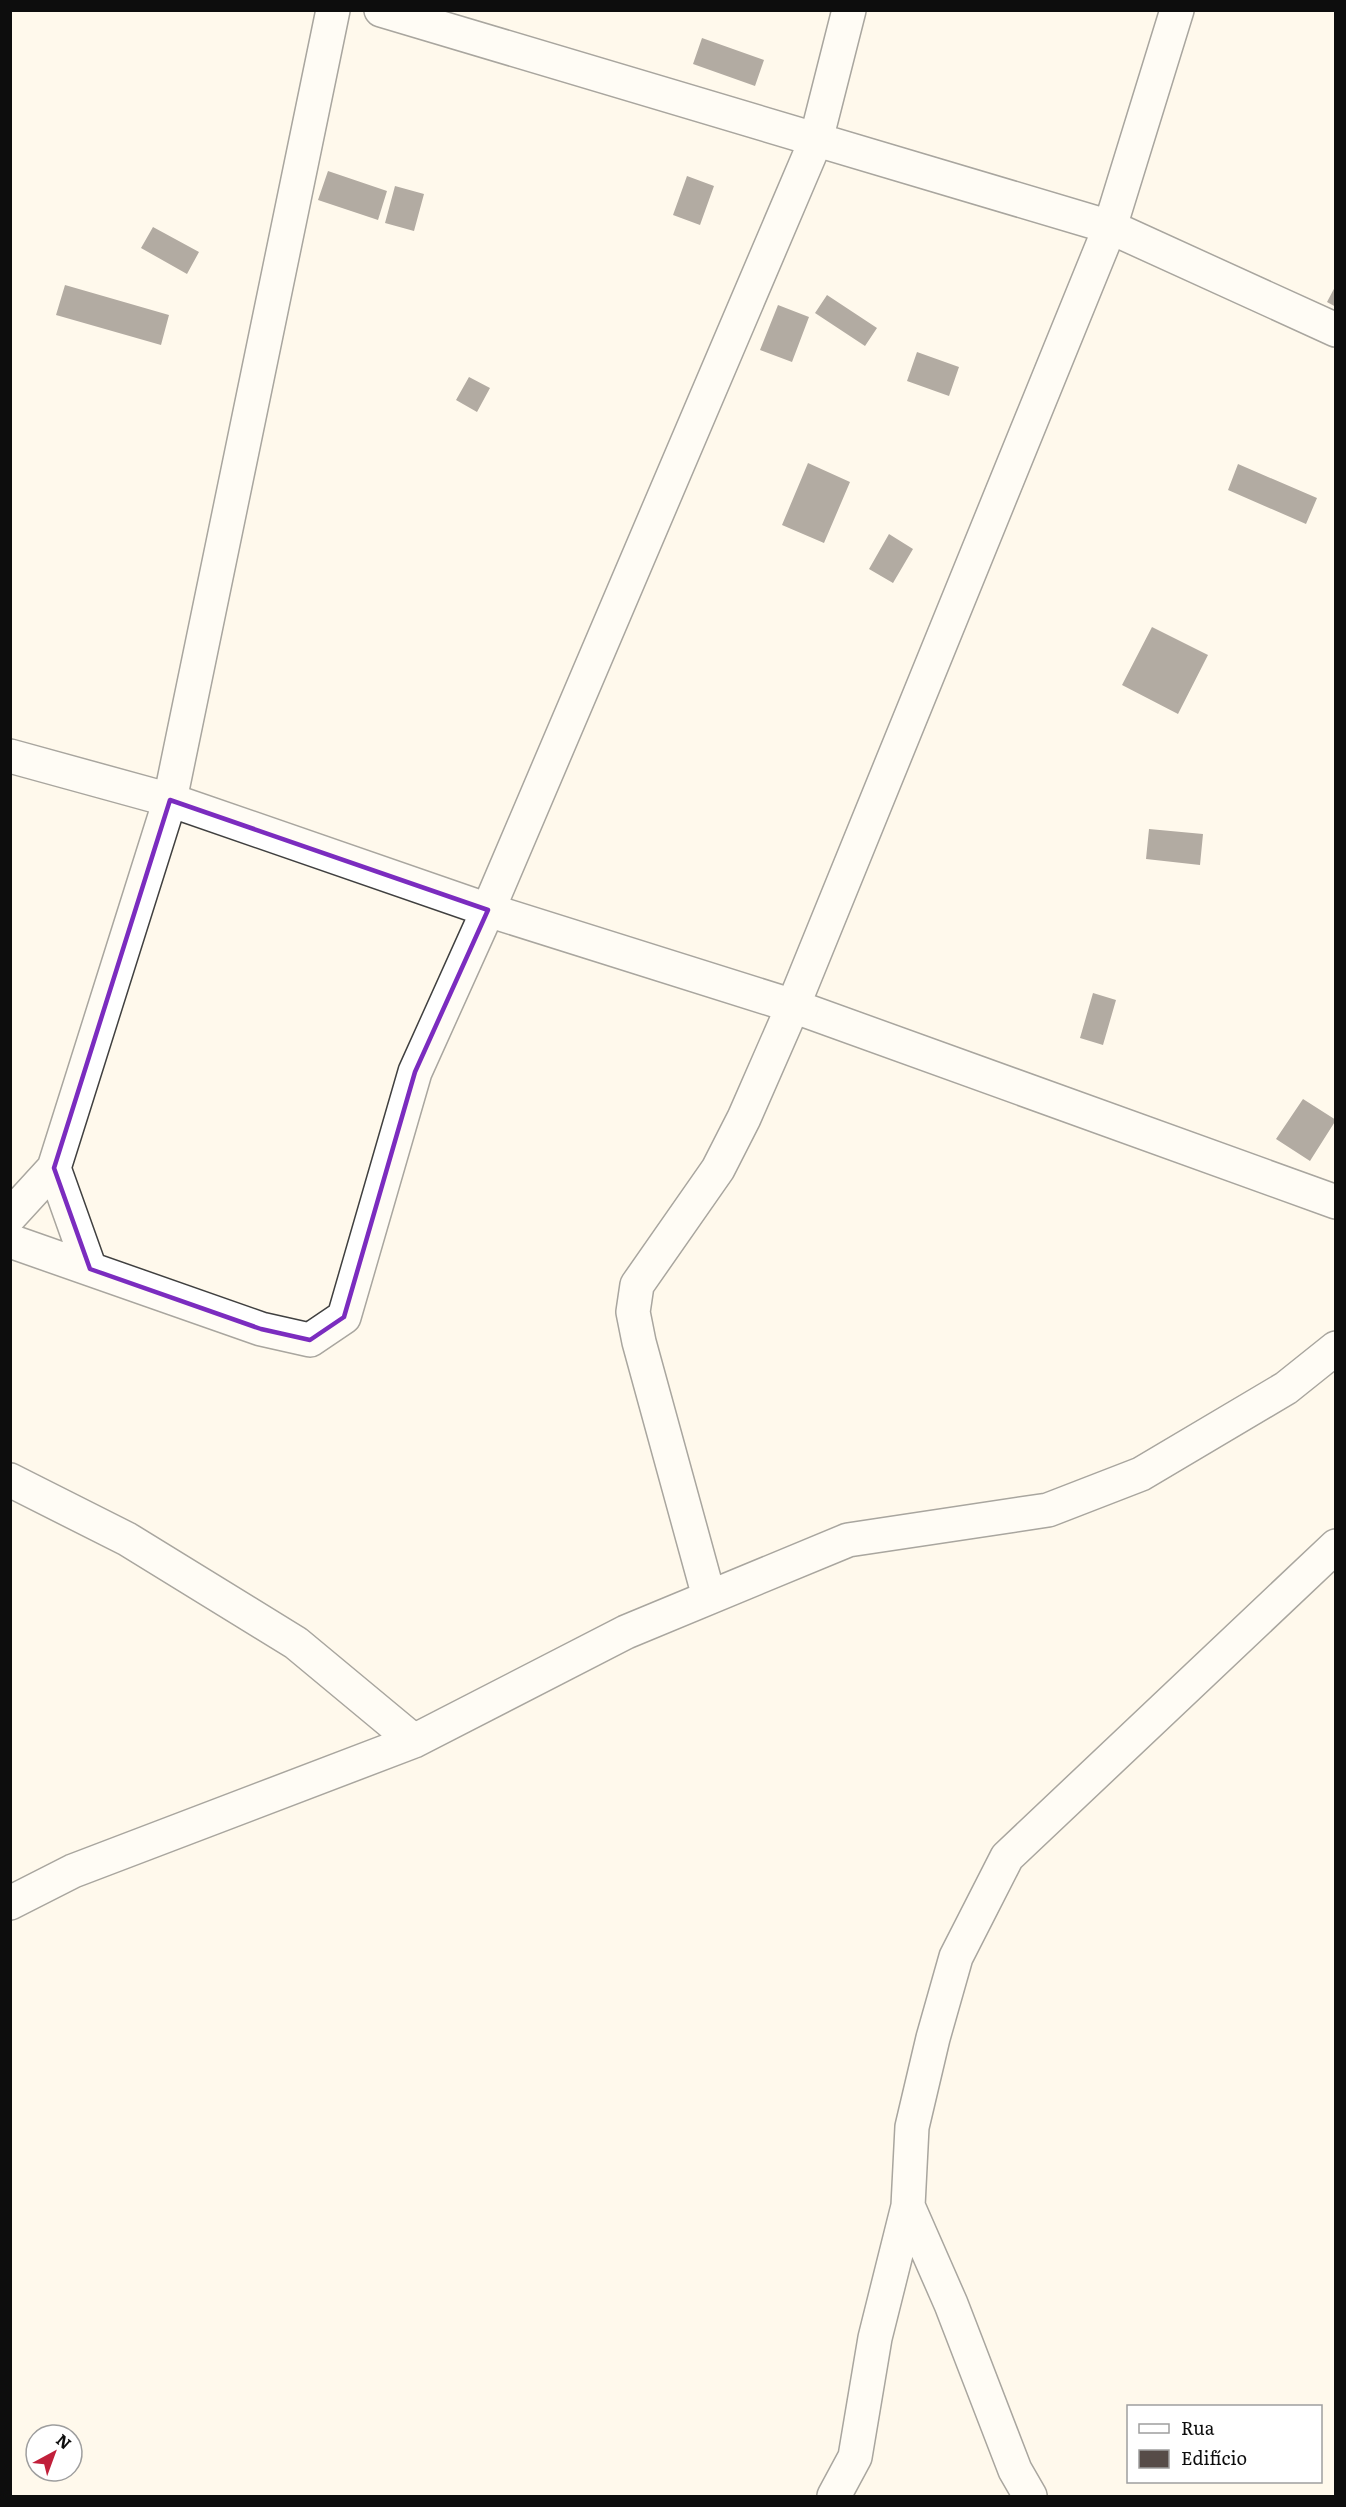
<svg xmlns="http://www.w3.org/2000/svg" width="1346" height="2507" viewBox="0 0 1346 2507" font-family="Literata,serif">
<style>
.building{fill:#564c48}
.lines{fill:none;stroke-linecap:round;stroke-linejoin:round}
.minor-casing{stroke:#404040;stroke-width:36}
.minor{stroke:#fff;stroke-width:33}
.marked{fill:none;stroke:#7b2cbf;stroke-width:4.5;stroke-linejoin:round}
</style>
<rect width="100%" height="100%" fill="#fff9ec"/>
<!-- building -->
<path class="building" d="M 702,38 L 764,60 L 755,86 L 693,64 Z
M 328,171 L 387,191 L 378,220 L 318,200 Z
M 687,176 L 714,186 L 700,225 L 673,215 Z
M 395,186 L 424,194 L 414,231 L 385,223 Z
M 153,227 L 199,252 L 187,274 L 141,248 Z
M 65,285 L 169,315 L 161,345 L 56,315 Z
M 1336,285 L 1336,307 L 1327,302 Z
M 827,295 L 877,328 L 865,346 L 815,313 Z
M 778,305 L 809,317 L 792,362 L 760,350 Z
M 917,352 L 959,367 L 949,396 L 907,381 Z
M 469,377 L 490,388 L 477,412 L 456,400 Z
M 808,463 L 850,482 L 824,543 L 782,525 Z
M 1238,464 L 1317,498 L 1306,524 L 1228,490 Z
M 889,534 L 913,549 L 893,583 L 869,569 Z
M 1152,627 L 1208,655 L 1178,714 L 1122,685 Z
M 1149,829 L 1203,834 L 1200,865 L 1146,859 Z
M 1093,993 L 1116,1000 L 1103,1045 L 1080,1038 Z
M 1303,1099 L 1336,1120 L 1310,1161 L 1276,1139 Z"/>
<g class="lines">
<defs>
<path id="minor" d="M 381,10 L 1110,227 L 1336,330
M 10,756 L 170,800 L 488,910 L 793,1006 L 1336,1202
M 54,1168 L 90,1269
M 10,1216 L 54,1168 L 170,800 L 333,10
M 10,1241 L 261,1329 L 310,1340 L 344,1317 L 415,1072 L 488,910 L 816,140 L 849,10
M 10,1480 L 127,1539 L 296,1643 L 414,1741
M 709,1597 L 639,1342 L 633,1312 L 637,1285 L 718,1169 L 744,1118 L 793,1006 L 1110,227 L 1177,10
M 10,1903 L 73,1871 L 414,1741 L 626,1632 L 848,1540 L 1048,1510 L 1141,1474 L 1286,1388 L 1336,1348
M 908,2206 L 951,2304 L 1015,2470 L 1030,2496
M 834,2496 L 855,2457 L 875,2338 L 908,2206 L 912,2127 L 933,2038 L 956,1957 L 1007,1857 L 1336,1546"/>
</defs>
<!-- minor casing -->
<use href="#minor" class="minor-casing"/>
<!-- minor -->
<use href="#minor" class="minor"/>
</g>
<!-- marked area -->
<path d="M0 0H1346V2507H0ZM 170,800 L 488,910 L 415,1072 L 344,1317 L 310,1340 L 261,1329 L 90,1269 L 54,1168 Z" fill="#fff9ec" fill-opacity=".55" fill-rule="evenodd"/>
<path class="marked" d="M 170,800 L 488,910 L 415,1072 L 344,1317 L 310,1340 L 261,1329 L 90,1269 L 54,1168 Z"/>
<!-- border -->
<rect width="1346" height="2507" fill="none" stroke="#0d0d0d" stroke-width="24"/>
<!-- legend -->
<rect x="1127" y="2405" width="195" height="78" fill="#ffffff" stroke="#9e9e9e" stroke-width="1.5"/>
<rect x="1139" y="2424" width="30" height="9" fill="#ffffff" stroke="#9e9e9e" stroke-width="1.5"/>
<text x="1181" y="2435" font-size="18" fill="#0d0d0d">Rua</text>
<rect x="1139" y="2450" width="30" height="18" fill="#564c48" stroke="#9e9e9e" stroke-width="1.5"/>
<text x="1181" y="2465" font-size="18" fill="#0d0d0d">Edifício</text>
<!-- north arrow -->
<g transform="translate(54 2453) rotate(41)"><circle r="28" fill="#ffffff" stroke="#9e9e9e" stroke-width="1.5"/>
<path d="M0-4.5L10 22L0 15L-10 22Z" fill="#c1203b"/>
<text y="-9" font-size="16" font-weight="bold" text-anchor="middle" fill="#0d0d0d">N</text>
</g>
</svg>
